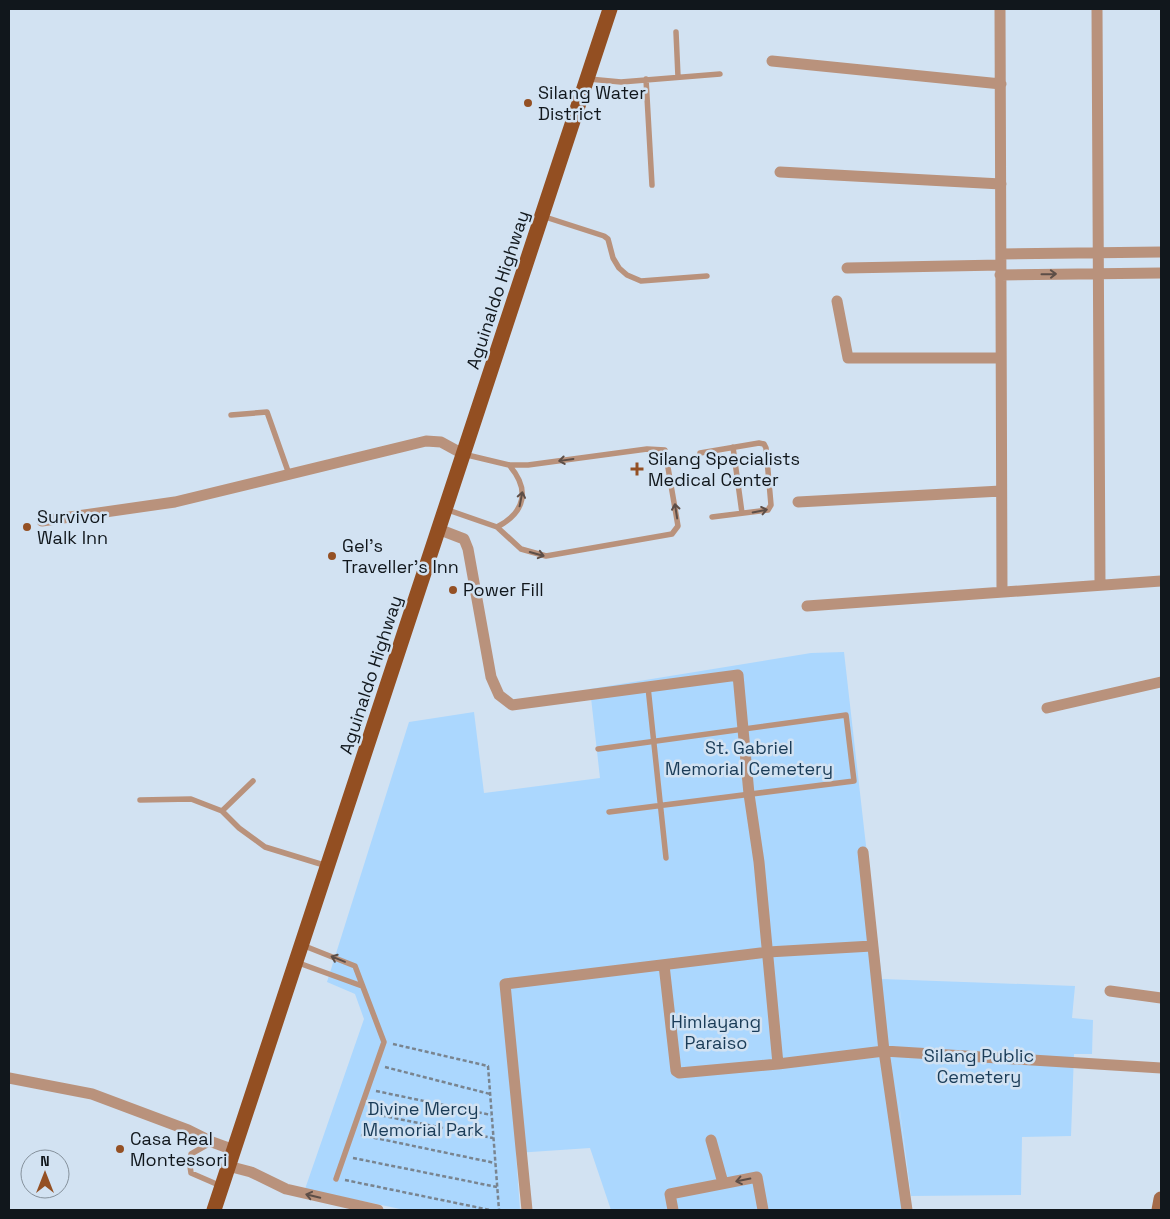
<svg xmlns="http://www.w3.org/2000/svg" width="1170" height="1219" viewBox="0 0 1170 1219" font-family="'Space Grotesk',sans-serif">
<style>
.green{fill:#abd7fe}
.lines{fill:none;stroke-linecap:round;stroke-linejoin:round}
.path{stroke:#79848f;stroke-width:2.5;stroke-dasharray:4 2.5;stroke-linecap:butt}
.lane{stroke:#b9927c;stroke-width:5.5}
.street{stroke:#b9927c;stroke-width:11}
.secondary{stroke:#a46b4a;stroke-width:15}
.primary{stroke:#934f22;stroke-width:15}
.oneway{stroke:#5d4e47}
.poi-dot{fill:#945024;stroke:#d2e2f2;stroke-width:2}
.labels{text-anchor:middle;stroke-width:5;stroke-linejoin:round;paint-order:stroke}
.poi-label{font-size:18px;fill:#11171c;stroke:#d2e2f2;text-anchor:start}
.street-label{font-size:18px;fill:#11171c;stroke:#d2e2f2}
.park-label{font-size:18px;fill:#1a3c58;stroke:#d2e2f2}
</style>
<rect width="100%" height="100%" fill="#d2e2f2"/>
<!-- green -->
<path class="green" d="M 844,652 L 865,837 L 882,979 L 1075,986 L 1072,1018 L 1093,1020 L 1092,1054 L 1074,1054 L 1071,1136 L 1022,1137 L 1021,1195 L 911,1196 L 895,1072 L 912,1210 L 611,1210 L 590,1148 L 516,1153 L 520,1210 L 405,1210 L 305,1189 L 364,1019 L 355,994 L 327,982 L 409,722 L 474,712 L 484,793 L 600,778 L 590,689 L 811,653 Z"/>
<g class="lines">
<!-- path -->
<path class="path" d="M 393,1044 L 488,1066 L 499,1210
M 385,1067 L 490,1094
M 376,1091 L 491,1115
M 369,1113 L 493,1138
M 361,1135 L 495,1163
M 353,1158 L 497,1187
M 345,1180 L 490,1210"/>
<!-- lane -->
<path class="lane" d="M 676,32 L 678,77
M 589,79 L 621,82 L 720,74
M 646,79 L 652,185
M 542,216 L 604,236 L 608,239 L 613,258 L 619,268 L 627,275 L 641,281 L 707,276
M 231,415 L 267,412 L 289,474
M 733,447 L 742,513
M 700,453 L 759,443 L 764,444 L 766,448 L 771,505 L 768,510 L 712,517
M 445,509 L 497,527 L 521,549 L 546,556 L 672,534 L 678,526 L 665,450 L 647,449 L 528,465 L 509,465 L 463,454
M 497,527 C 526,512 530,489 509,465
M 648,687 L 666,858
M 598,749 L 846,715 L 854,781 L 609,812
M 140,800 L 191,799 L 222,811 L 239,828 L 265,847 L 327,866
M 222,811 L 253,781
M 302,945 L 355,966 L 384,1042 L 336,1179
M 296,962 L 362,986
M 212,1142 L 191,1154 L 190,1166 L 191,1173 L 221,1186"/>
<!-- street -->
<path class="street" d="M 1000,9 L 1002,592
M 1097,9 L 1100,585
M 772,61 L 1001,84
M 780,172 L 1001,184
M 1001,254 L 1161,252
M 847,268 L 1000,265
M 1000,275 L 1161,273
M 837,301 L 848,358 L 1001,358
M 798,502 L 1001,491
M 42,521 L 175,502 L 426,441 L 441,442 L 463,454
M 438,529 L 464,539 L 468,549 L 491,677 L 499,695 L 512,705 L 738,675 L 749,794 L 759,862 L 778,1064
M 807,606 L 1161,581
M 1047,708 L 1161,682
M 863,852 L 884,1051 L 907,1210
M 664,965 L 676,1071 L 679,1073 L 778,1064 L 884,1051 L 1161,1068
M 1110,991 L 1161,998
M 9,1078 L 92,1094 L 188,1130 L 212,1142 L 234,1150
M 711,1140 L 723,1183
M 228,1166 L 251,1172 L 286,1189 L 378,1210
M 527,1210 L 505,984 L 768,952 L 872,946
M 673,1210 L 670,1194 L 757,1177 L 763,1210"/>
<!-- secondary -->
<path class="secondary" d="M 1159,1210 L 1161,1199"/>
<!-- primary -->
<path class="primary" d="M 214,1210 L 610,9"/>
</g>
<!-- one-way arrows -->
<defs><path id="oneway-shaft" d="M-6 0H5M1.5-3L5.5 0L1.5 3" fill="none" stroke-width="1.6" stroke-linecap="round" stroke-linejoin="round" transform="scale(1.25)"/></defs>
<g class="oneway">
<use href="#oneway-shaft" transform="translate(1049 274) rotate(-1)"/>
<use href="#oneway-shaft" transform="translate(566 460) rotate(172)"/>
<use href="#oneway-shaft" transform="translate(521 499) rotate(-79)"/>
<use href="#oneway-shaft" transform="translate(676 511) rotate(-99)"/>
<use href="#oneway-shaft" transform="translate(760 511) rotate(-11)"/>
<use href="#oneway-shaft" transform="translate(537 554) rotate(16)"/>
<use href="#oneway-shaft" transform="translate(338 959) rotate(-158)"/>
<use href="#oneway-shaft" transform="translate(743 1180) rotate(169)"/>
<use href="#oneway-shaft" transform="translate(313 1196) rotate(-166)"/>
</g>
<!-- markers -->
<g class="poi-dot">
<circle cx="528" cy="103" r="5"/>
<path d="M634.5 461.5h5v5h5v5h-5v5h-5v-5h-5v-5h5z"/>
<circle cx="27" cy="527" r="5"/>
<circle cx="332" cy="556" r="5"/>
<circle cx="453" cy="590" r="5"/>
<circle cx="120" cy="1149" r="5"/>
</g>
<g class="labels">
<!-- poi labels -->
<g class="poi-label">
<text x="538" y="99">Silang Water<tspan x="538" dy="21">District</tspan></text>
<text x="648" y="465">Silang Specialists<tspan x="648" dy="21">Medical Center</tspan></text>
<text x="37" y="523">Survivor<tspan x="37" dy="21">Walk Inn</tspan></text>
<text x="342" y="552">Gel's<tspan x="342" dy="21">Traveller's Inn</tspan></text>
<text x="463" y="596">Power Fill</text>
<text x="130" y="1145">Casa Real<tspan x="130" dy="21">Montessori</tspan></text>
</g>
<!-- street labels -->
<g class="street-label">
<text transform="translate(498 290) rotate(-72)" y="6">Aguinaldo Highway</text>
<text transform="translate(371 675) rotate(-72)" y="6">Aguinaldo Highway</text>
</g>
<!-- park labels -->
<g class="park-label">
<text x="749" y="754">St. Gabriel<tspan x="749" dy="21">Memorial Cemetery</tspan></text>
<text x="716" y="1028">Himlayang<tspan x="716" dy="21">Paraiso</tspan></text>
<text x="979" y="1062">Silang Public<tspan x="979" dy="21">Cemetery</tspan></text>
<text x="423" y="1115">Divine Mercy<tspan x="423" dy="21">Memorial Park</tspan></text>
</g>
</g>
<!-- border -->
<rect width="1170" height="1219" fill="none" stroke="#11171c" stroke-width="20"/>
<!-- north arrow -->
<g transform="translate(45 1174)"><circle r="24" fill="#d2e2f2" stroke="#85919c"/>
<path d="M0-4L9 19L0 12L-9 19Z" fill="#945024"/>
<text y="-8" font-size="14" font-weight="bold" text-anchor="middle" fill="#11171c">N</text>
</g>
</svg>
